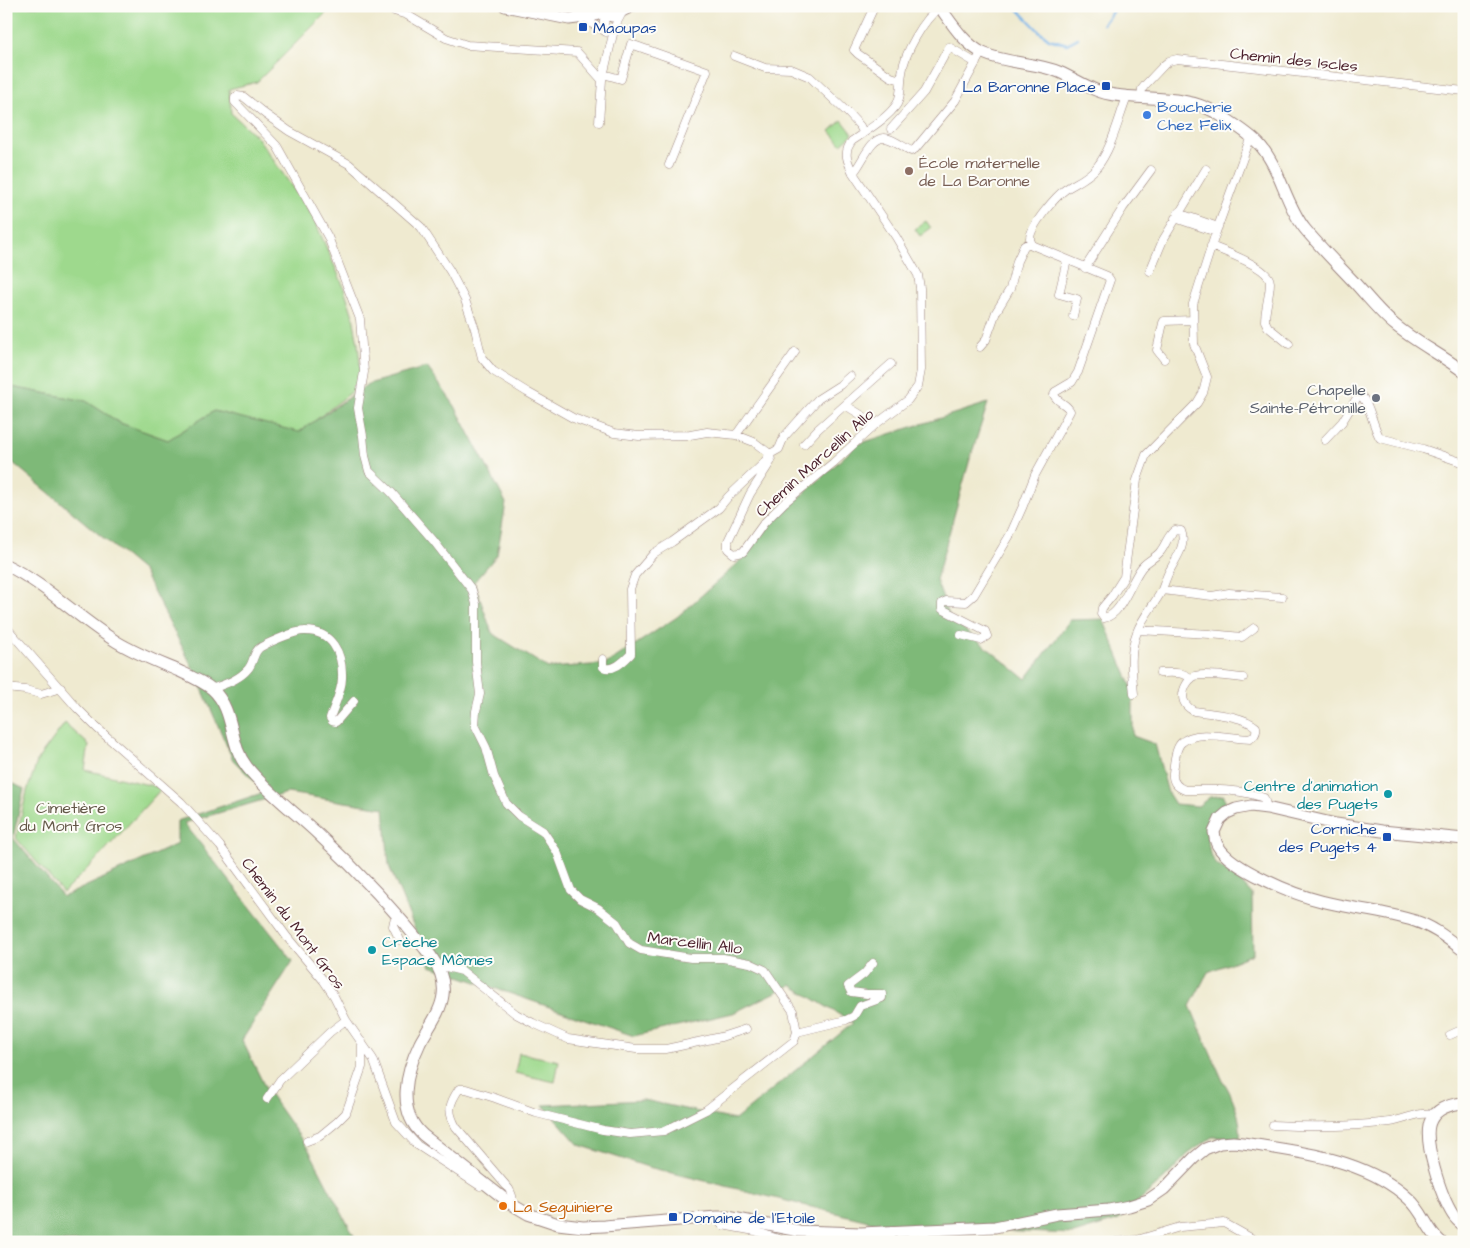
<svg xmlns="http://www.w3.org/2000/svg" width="1470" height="1248" viewBox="0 0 1470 1248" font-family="'Architects Daughter',sans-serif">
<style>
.green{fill:#9ed98d;stroke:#747c5c}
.forest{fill:#7eb978;stroke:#646c52}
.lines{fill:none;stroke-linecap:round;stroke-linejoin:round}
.stream{stroke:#77b3e9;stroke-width:2.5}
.street-casing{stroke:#9c847e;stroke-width:9}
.secondary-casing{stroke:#9c847e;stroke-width:13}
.street{stroke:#fff;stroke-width:8}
.secondary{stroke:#fff;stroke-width:11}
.transit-dot{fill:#1a4fb4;stroke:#fdfcf7;stroke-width:2}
.shop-dot{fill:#3f7fe0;stroke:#fdfcf7;stroke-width:2}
.education-dot{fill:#8d6e63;stroke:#fdfcf7;stroke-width:2}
.worship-dot{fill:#6b7280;stroke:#fdfcf7;stroke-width:2}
.culture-dot{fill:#0f9aa8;stroke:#fdfcf7;stroke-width:2}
.food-dot{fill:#e8710a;stroke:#fdfcf7;stroke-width:2}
.labels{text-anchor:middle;stroke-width:4;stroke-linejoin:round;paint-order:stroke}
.transit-label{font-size:16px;fill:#164399;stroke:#fdfcf7;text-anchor:start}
.street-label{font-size:16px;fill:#4a1f2b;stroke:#fdfcf7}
.shop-label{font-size:16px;fill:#366cbe;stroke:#fdfcf7;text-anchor:start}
.education-label{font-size:16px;fill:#785e54;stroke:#fdfcf7;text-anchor:start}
.worship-label{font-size:16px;fill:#5b616d;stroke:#fdfcf7;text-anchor:end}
.culture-label{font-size:16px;fill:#0d838f;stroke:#fdfcf7;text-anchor:end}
.park-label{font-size:16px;fill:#635748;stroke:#fdfcf7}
.food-label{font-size:16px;fill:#c56008;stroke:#fdfcf7;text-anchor:start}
</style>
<rect width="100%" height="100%" fill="#fdfcf7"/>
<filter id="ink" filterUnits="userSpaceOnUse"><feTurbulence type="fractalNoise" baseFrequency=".02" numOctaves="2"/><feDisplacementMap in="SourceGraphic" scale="10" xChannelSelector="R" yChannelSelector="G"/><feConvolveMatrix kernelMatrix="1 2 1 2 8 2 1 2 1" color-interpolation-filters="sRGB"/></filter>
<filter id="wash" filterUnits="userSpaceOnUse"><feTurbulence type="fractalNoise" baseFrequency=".0096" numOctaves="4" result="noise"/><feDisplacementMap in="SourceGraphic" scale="20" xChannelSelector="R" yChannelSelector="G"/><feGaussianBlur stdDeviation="1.12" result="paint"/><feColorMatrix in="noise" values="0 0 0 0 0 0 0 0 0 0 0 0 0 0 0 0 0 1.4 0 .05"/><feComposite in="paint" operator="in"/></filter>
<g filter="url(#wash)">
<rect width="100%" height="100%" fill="#efead0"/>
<!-- green -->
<path class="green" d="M 6,6 L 333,6 L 257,82 L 229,89 L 231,113 L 258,138 L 313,217 L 343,285 L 353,316 L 358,344 L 362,384 L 299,433 L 214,411 L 168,440 L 120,423 L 86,401 L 6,386 Z
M 842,120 L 853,134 L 841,144 L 830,131 Z
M 926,221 L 931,228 L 920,236 L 915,229 Z
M 65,723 L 89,745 L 85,770 L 162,788 L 98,858 L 63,893 L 16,838 L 27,791 L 38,759 Z
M 519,1053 L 559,1061 L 555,1082 L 515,1073 Z"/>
<!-- forest -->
<path class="forest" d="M 427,367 L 455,406 L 506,503 L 497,555 L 474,582 L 492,633 L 548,668 L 606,664 L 677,617 L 736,565 L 773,522 L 858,444 L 988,403 L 970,459 L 936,580 L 950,618 L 1026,679 L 1070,620 L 1103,619 L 1133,690 L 1133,736 L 1155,744 L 1168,793 L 1175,804 L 1198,806 L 1210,797 L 1224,795 L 1226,806 L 1215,816 L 1207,835 L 1210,854 L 1217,865 L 1239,880 L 1252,894 L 1253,954 L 1208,972 L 1190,1006 L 1223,1081 C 1233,1095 1242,1121 1240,1138 L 1212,1137 L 1188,1154 L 1165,1178 L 1143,1197 L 1119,1220 L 1074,1234 L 893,1227 L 648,1167 L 579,1145 L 543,1105 L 644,1100 L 735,1120 L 853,1023 L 791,985 L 733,1013 L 634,1036 L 430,966 L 389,866 L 384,808 L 287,793 L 184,823 L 293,961 L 242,1040 L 266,1089 L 309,1150 L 357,1242 L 6,1242 L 6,780 L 24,789 L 13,838 L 63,897 L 177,844 L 177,821 L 265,792 L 233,760 L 193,668 L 143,571 L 6,457 L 6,386 L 86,401 L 120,423 L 168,440 L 214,411 L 299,432 L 368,384 Z"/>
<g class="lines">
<!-- stream -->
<path class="stream" d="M 561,6 L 584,9 L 595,6
M 1015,6 L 1038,30 L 1049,39 L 1067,44 L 1078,38
M 1103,24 L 1112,12 L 1114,6"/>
</g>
</g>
<g filter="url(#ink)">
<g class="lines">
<defs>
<path id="street" d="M 874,7 L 854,50 L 858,54 L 891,77 L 901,80
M 394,11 L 407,15 L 446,38 L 467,45 L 577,52 L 602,80 L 615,26 L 623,11
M 590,23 L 600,28 L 606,32
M 606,31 L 604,25 L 604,20 L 614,12
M 734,56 L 765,68 L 791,69 L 810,77 L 848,113 L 860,126 L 863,132
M 603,74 L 621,79 L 631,44 L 707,71 L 669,165
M 1141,98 L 1142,89 L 1146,84 L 1164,65 L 1169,61 L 1177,59 L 1464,91
M 599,122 L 602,80
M 891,129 L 924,92 L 949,47 L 976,63
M 853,173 C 862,164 871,136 885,138 C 894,139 903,147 911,151 L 915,149 L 955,101 L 981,53
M 1178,213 L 1218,227
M 1175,218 L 1216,232
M 1211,246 C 1224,251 1270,268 1270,282 C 1270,295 1265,308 1265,321 L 1268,327 L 1289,344
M 1067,260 L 1059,294 L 1077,299 L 1073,316
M 1085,268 L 1123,208 L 1151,170
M 1150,271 L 1163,240 L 1206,169
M 980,347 L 986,340 L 996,312 L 1010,289 L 1017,261 L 1024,246 L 1031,242
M 1164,359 L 1157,350 L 1163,323 L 1164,321 L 1193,320
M 845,405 L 876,424
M 736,435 L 795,352
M 1325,440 L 1342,422 L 1358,396 L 1360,395 C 1369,401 1373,427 1380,438 L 1423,449 L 1464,463
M 804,444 L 818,429 L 891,364
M 1162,590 L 1212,596 L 1229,593 L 1282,597
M 6,627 L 77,708 L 97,728 L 181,802 L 220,846 L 287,937 L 324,981 L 334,996 L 346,1020 L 373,1059 L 396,1122 L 417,1145 L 480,1186
M 1138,630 L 1210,634 L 1242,637 L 1254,628
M 961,635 L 981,640 L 987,636 L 985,631 L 942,609 L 942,603 L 946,601 L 966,602 L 974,595 L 1010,535 L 1022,508 L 1035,475 L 1070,411 C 1066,403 1058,403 1054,395 L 1055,392 L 1072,382 L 1078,372 L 1110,280 L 1107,276 L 1032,245 C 1031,242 1030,241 1030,238 C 1031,225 1056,196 1066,189 C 1077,182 1088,178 1097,167 C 1112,148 1118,120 1127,97
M 603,659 L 603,667 C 614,672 624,661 631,654 L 630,589 L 635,575 L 654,553 L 672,542 L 719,508 L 728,497 L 763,464 L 770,454 L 779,449 L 784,437 L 818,399 L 840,385 L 850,376
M 1160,673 C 1170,673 1184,671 1191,679
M 1243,678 C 1233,677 1204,673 1195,676 C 1188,679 1183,689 1183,696 C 1183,704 1188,708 1194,711 C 1212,714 1242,715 1256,727 C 1257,733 1255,736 1250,739 C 1232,739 1196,728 1181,743 C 1175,749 1174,765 1173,773 C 1172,782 1177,787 1185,790 C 1212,790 1238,788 1264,798 L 1267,808
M 6,688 L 25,690 L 41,694 L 61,688
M 212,689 C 224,684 239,680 248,669 C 254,663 253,651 261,647 C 270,642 295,631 304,631 C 332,630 343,654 342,678 C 342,691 334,706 330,718 L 332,721 L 336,722 L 354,701
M 1134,694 C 1132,673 1129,652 1137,632 C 1142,618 1154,605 1161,592 C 1164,585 1166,577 1170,570 C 1176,558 1187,545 1181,531 L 1175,530 C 1167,536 1166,545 1160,552 C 1155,558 1147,561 1142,567 C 1131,580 1122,615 1104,618 L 1101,614 L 1102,608 L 1112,596 L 1124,577 L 1137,480 L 1146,455 L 1197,403 L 1203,393 L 1207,377 L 1194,344 L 1193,304 L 1216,232 L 1251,136
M 398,918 L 394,921 L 393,926 L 400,940
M 438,965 L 462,971 L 516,1014 L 533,1023 L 568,1039 L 636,1049 L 666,1049 L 721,1037 L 746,1029
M 797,1032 L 846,1020 L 854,1016 L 860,1006 L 882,998 L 882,994 L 867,994 L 851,992 L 848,986 L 864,974 L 873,963
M 1450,1035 L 1459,1031 L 1464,1031
M 267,1099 L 280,1080 L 330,1032 L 346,1020
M 1273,1125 C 1312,1127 1351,1127 1390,1122 C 1405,1120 1419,1111 1435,1114
M 307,1141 L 320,1136 L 337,1122 L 346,1113 L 362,1067 L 362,1042
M 511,1204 C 514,1198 512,1195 509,1189 L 456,1127 C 447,1111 449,1104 459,1089 L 466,1089 L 495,1098 L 536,1113 L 603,1130 L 630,1134 L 664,1131 L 706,1110 L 794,1041 L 797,1032 L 793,1011 L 765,970 L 750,963 L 723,958 L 691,958 L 641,950 L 629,943 L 617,923 L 598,908 L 580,899 L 571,890 L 557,852 L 543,831 L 519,816 L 506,803 L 494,776 L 486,747 L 475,725 L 476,711 L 480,694 L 476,662 L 476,604 L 472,590 L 433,540 L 391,492 L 369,471 L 365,456 L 363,436 L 358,408 L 364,372 L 360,319 L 328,237 L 277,146 L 235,102 L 235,98 L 237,96 L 244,97 L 265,114 L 289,131 L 349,164 L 421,227 L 450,271 L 465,300 L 475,329 L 482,358 L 493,371 L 527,392 L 573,418 L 614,433 L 639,436 L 690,435 L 707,432 L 736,435 L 754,442 L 770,454 L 771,461 L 750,494 L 728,541 L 728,549 L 734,554 L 743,552 L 764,523 L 784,503 L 833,463 L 876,424 L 908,400 L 918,386 L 921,370 L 920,288 L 918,275 L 896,237 L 853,173 C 847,161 843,152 852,141 C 866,131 888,118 897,104 C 902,95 900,83 902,73 C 904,53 924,19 940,7
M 717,1217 L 722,1225 L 755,1231 L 787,1242
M 1116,1242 L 1137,1240 L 1180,1227 L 1224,1223 L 1258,1242"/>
<path id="secondary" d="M 505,6 L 569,19 L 593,16 L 618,6
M 939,6 C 951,22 964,44 983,53 C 1007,64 1035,62 1059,72 C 1078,80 1094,93 1115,95 C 1148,100 1185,95 1215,112 C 1228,120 1247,132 1258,143 C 1280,166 1285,204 1305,229 C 1320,247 1337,264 1354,282 C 1367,296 1380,313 1395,325 C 1417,343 1442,355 1464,372
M 612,16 L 632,6
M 6,565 C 47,585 79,619 117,642 C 137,654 158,662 179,671 C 190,676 202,681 212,689 C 236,711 228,743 247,767 C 267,792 295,812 318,834 C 358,871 398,914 431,956 C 439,967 445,980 443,995 C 441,1012 428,1028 420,1043 C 406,1072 396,1111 423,1135 L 511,1204 L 528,1214 L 558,1224 L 583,1227 L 604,1226 L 717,1217 L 728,1217 L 799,1231 L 861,1233 L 995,1227 L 1057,1214 L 1109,1210 L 1129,1206 L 1148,1200 L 1164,1189 L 1194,1158 L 1205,1149 L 1220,1143 L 1233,1142 C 1247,1143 1261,1146 1275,1148 C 1321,1155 1374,1166 1409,1199 C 1423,1211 1427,1230 1441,1242
M 1464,839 L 1382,831 L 1336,824 L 1267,808 L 1251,806 L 1236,809 L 1227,813 L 1220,819 L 1214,832 C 1215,837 1215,842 1218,846 C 1231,869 1296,895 1321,901 C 1352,909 1385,911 1415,921 C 1434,927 1448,939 1464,951
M 1464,1103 C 1451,1104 1437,1108 1431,1120 C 1421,1138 1442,1198 1453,1215 C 1456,1220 1460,1223 1464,1226"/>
</defs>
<!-- street casing -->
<use href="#street" class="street-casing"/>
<!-- secondary casing -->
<use href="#secondary" class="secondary-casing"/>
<!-- street -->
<use href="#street" class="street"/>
<!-- secondary -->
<use href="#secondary" class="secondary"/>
</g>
</g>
<!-- markers -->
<g class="transit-dot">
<rect x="578" y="22" width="10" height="10" rx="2.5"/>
<rect x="1101" y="81" width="10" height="10" rx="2.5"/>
<rect x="1382" y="832" width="10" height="10" rx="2.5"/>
<rect x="668" y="1212" width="10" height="10" rx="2.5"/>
</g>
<circle class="shop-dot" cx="1147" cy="115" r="5"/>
<circle class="education-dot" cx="909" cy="171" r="5"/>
<circle class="worship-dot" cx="1376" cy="398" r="5"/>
<g class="culture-dot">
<circle cx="1388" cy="794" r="5"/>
<circle cx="372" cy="950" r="5"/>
</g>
<circle class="food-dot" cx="503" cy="1206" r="5"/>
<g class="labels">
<!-- transit labels -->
<g class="transit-label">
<text x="593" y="33">Maoupas</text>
<text x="1096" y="92" text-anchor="end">La Baronne Place</text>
<text x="1377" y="834" text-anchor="end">Corniche<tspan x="1377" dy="18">des Pugets 4</tspan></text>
<text x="683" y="1223">Domaine de l'Etoile</text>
</g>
<!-- street labels -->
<g class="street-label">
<text transform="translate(1294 59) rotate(6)" y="6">Chemin des Iscles</text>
<text transform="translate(814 462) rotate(-42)" y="6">Chemin Marcellin Allo</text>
<text transform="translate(294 923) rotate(53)" y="6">Chemin du Mont Gros</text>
<text transform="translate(695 942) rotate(7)" y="6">Marcellin Allo</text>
</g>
<!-- shop labels -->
<g class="shop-label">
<text x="1157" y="112">Boucherie<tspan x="1157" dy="18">Chez Felix</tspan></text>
</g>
<!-- education labels -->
<g class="education-label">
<text x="919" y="168">École maternelle<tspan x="919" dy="18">de La Baronne</tspan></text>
</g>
<!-- worship labels -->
<g class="worship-label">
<text x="1366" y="395">Chapelle<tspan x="1366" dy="18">Sainte-Pétronille</tspan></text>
</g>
<!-- culture labels -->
<g class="culture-label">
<text x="1378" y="791">Centre d'animation<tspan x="1378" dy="18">des Pugets</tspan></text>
<text x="382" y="947" text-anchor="start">Crèche<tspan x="382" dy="18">Espace Mômes</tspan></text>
</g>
<!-- park labels -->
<g class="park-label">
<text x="71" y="813">Cimetière<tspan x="71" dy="18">du Mont Gros</tspan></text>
</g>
<!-- food labels -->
<g class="food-label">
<text x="513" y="1212">La Seguiniere</text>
</g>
</g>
<!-- margin -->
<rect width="1470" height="1248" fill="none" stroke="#fdfcf7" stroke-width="25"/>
</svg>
